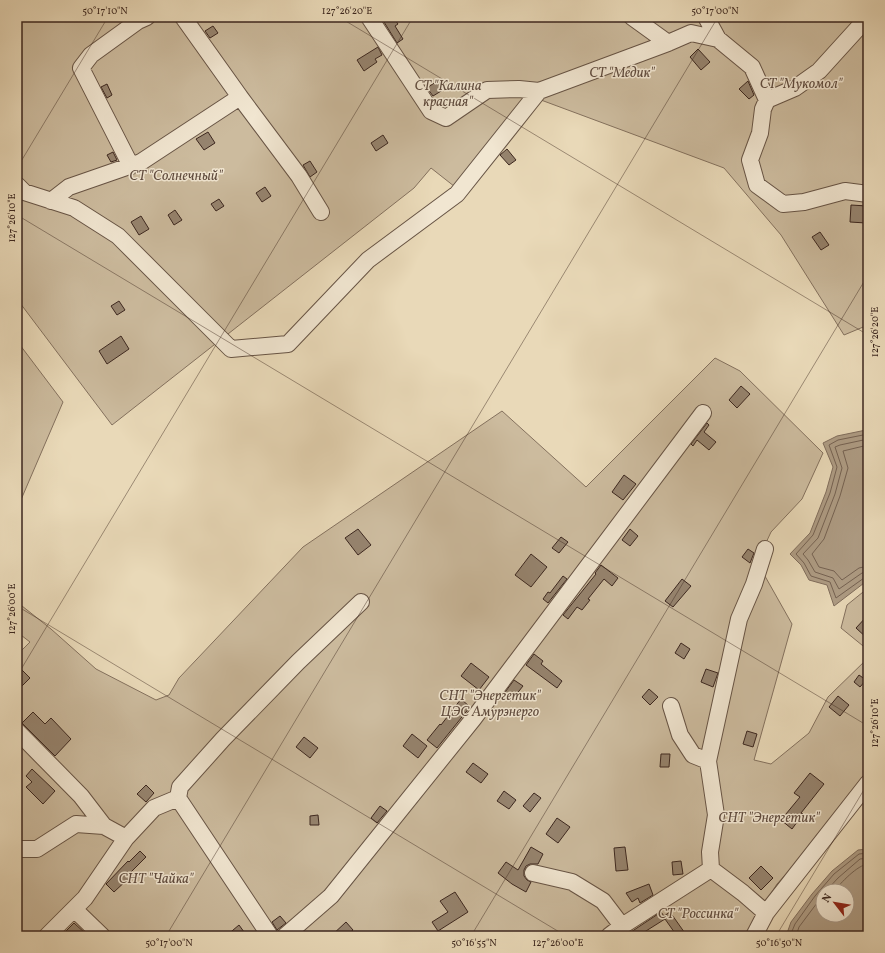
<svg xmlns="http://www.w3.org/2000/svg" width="885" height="953" viewBox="0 0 885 953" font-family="Vollkorn,serif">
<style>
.green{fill:#ccbb9e;stroke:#84715e}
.water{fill:#ae9c84;stroke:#806d5c;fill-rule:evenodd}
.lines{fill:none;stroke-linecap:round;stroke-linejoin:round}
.shore{stroke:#756252;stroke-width:1}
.building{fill:#96846f;stroke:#3c271f}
.minor-casing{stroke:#675445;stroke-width:18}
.minor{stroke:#f1e6d1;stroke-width:16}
.ticks{fill:none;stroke:#3c271f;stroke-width:1;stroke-opacity:0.45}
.labels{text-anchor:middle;stroke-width:3;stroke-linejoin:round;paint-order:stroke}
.park-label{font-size:14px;font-style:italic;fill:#604c3f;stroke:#f1e6d1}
.neatline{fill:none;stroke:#3c271f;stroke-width:1.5}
.ticks-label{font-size:10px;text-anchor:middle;fill:#3c271f}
</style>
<rect width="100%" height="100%" fill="#e9d9b8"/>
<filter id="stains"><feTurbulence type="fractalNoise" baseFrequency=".005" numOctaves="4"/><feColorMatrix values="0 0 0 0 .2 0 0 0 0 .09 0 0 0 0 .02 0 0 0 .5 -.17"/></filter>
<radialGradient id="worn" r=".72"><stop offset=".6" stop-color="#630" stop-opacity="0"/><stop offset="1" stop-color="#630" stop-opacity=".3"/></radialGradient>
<!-- green -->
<path class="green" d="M 17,17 L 868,17 L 868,325 L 844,335 L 781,235 L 724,168 L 541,100 C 517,133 487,161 464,194 L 431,168 L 414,188 L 112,425 L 17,299 Z
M 17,341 L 63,402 L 17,509 Z
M 715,358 L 740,371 L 823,453 L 802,499 L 771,532 L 757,562 L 792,624 L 754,760 L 771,764 L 809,733 L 828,697 L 868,658 L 868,778 L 818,839 L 777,884 L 757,916 L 748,936 L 17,936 L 17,655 L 30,642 L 17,632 L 17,602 L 51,629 L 96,669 L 156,700 L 169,695 L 179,678 L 303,547 L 502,411 L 586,487 Z
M 868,588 L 868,650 L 841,628 L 847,605 Z"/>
<!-- water -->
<path class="water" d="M 866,430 L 868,430 L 868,580 L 834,606 L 827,585 L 809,580 L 801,565 L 790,554 L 810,533 L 826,492 L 833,467 L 823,443 L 837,436 Z
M 868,849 L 868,936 L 786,936 L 791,922 L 812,894 L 832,871 L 858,850 ZM 823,891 L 847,891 L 847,915 L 823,915 Z"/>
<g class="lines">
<!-- shore -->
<path class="shore" d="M 868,434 L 838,440 L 829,445 L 837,467 L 830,493 L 813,535 L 796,554 L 804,563 L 811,576 L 830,582 L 836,598 L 864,578 L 868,577
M 868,439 L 840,445 L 835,447 L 842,468 L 835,494 L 818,538 L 803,554 L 808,560 L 815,572 L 833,578 L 839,589 L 862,573 L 868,572
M 868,445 L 843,451 L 848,468 L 840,496 L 824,539 L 812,554 L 819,567 L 834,571 L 842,580 L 859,568 L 868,566
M 826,891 L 838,878 L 860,859 L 868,858
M 834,891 C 841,883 857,865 868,864
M 790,936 L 795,924 L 815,896 L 834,874 L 859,854 L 868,853
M 796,936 L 799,927 L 823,895"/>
</g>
<!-- building -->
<path class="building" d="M 391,17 L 393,17 L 398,24 L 395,26 L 403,39 L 397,43 L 384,22 Z
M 213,26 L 218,33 L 210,38 L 205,31 Z
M 378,47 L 382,55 L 375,59 L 377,62 L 364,71 L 357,60 Z
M 698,49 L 710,62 L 701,70 L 690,57 Z
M 440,79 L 446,88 L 433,96 L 427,88 Z
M 748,81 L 754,95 L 749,99 L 739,89 Z
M 107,84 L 112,95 L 107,98 L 101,87 Z
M 208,132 L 215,143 L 204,150 L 196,139 Z
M 383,135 L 388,143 L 376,151 L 371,143 Z
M 507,149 L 516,160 L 509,165 L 500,155 Z
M 113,152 L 117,160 L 111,162 L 107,155 Z
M 310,161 L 317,172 L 310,177 L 303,165 Z
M 265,187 L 271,196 L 262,202 L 256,193 Z
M 219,199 L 224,206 L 216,211 L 211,204 Z
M 851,205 L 867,206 L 866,223 L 850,222 Z
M 175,210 L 182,220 L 174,225 L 168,215 Z
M 141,216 L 149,229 L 139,235 L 131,222 Z
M 820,232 L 829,245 L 821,250 L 812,237 Z
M 119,301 L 125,310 L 117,315 L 111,306 Z
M 121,336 L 129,349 L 107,364 L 99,351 Z
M 741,386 L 750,394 L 737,408 L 729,400 Z
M 707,423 L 709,425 L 704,432 L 716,442 L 709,450 L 697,440 L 693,446 L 691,444 Z
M 624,475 L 636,484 L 623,500 L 612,492 Z
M 358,529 L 371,545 L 358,555 L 345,538 Z
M 630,529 L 638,536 L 630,546 L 622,540 Z
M 561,537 L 568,542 L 559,553 L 552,548 Z
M 748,549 L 754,553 L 750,563 L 742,557 Z
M 531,554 L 547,567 L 531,587 L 515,575 Z
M 601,565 L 618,578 L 612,586 L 604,579 L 588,599 L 590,600 L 582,610 L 577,607 L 568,619 L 563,615 L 596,574 L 595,573 Z
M 563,576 L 567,579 L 548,603 L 543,599 L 548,592 L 550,593 Z
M 682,579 L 691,586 L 673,607 L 665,601 Z
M 868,615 L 868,639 L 856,628 Z
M 681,643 L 690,649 L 684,659 L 675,653 Z
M 534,654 L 543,661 L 541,664 L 562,681 L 557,688 L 526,665 Z
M 471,663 L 489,677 L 479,690 L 461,676 Z
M 17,665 L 30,678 L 17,691 Z
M 706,669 L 718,673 L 713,687 L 701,682 Z
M 859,675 L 866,680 L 860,687 L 854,682 Z
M 514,680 L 523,686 L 511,701 L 503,695 Z
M 649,689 L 658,697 L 650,705 L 642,697 Z
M 838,696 L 849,705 L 840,716 L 829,707 Z
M 461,699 L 470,707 L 437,748 L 427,740 L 440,724 L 441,725 Z
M 33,712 L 45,724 L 51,718 L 71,739 L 55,756 L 22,723 Z
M 747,731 L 757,734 L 753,747 L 743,744 Z
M 412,734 L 427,746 L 418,758 L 403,746 Z
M 304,737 L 318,748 L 310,758 L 296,747 Z
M 661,754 L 670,754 L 669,767 L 660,767 Z
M 473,763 L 488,774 L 481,783 L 466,772 Z
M 32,769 L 55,791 L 43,804 L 26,787 L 32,782 L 26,776 Z
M 810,773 L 824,784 L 801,813 L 803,814 L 792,829 L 781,820 L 800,797 L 794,793 Z
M 146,785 L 154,793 L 146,802 L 137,794 Z
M 504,791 L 516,800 L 509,809 L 497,801 Z
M 534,793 L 541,798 L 530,812 L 523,806 Z
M 380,806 L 387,811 L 377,823 L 371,818 Z
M 318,815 L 319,825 L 310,825 L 310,816 Z
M 557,818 L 570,827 L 558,843 L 546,834 Z
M 531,847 L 543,854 L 538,864 L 530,864 L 526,866 L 524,870 L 524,876 L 527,880 L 531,882 L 526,892 L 512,884 L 498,873 L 506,862 L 518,870 Z
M 625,847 L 628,870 L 616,871 L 614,848 Z
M 140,851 L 146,857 L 128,875 L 130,877 L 114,892 L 106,884 L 128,861 L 129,862 Z
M 681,861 L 683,874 L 673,875 L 672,862 Z
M 761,866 L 773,878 L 761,890 L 749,878 Z
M 649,884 L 653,895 L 640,903 L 638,898 L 632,902 L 626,893 Z
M 455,892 L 468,912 L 438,931 L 432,922 L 448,912 L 440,901 Z
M 661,912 L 664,916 L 670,912 L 687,936 L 677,936 L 665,919 L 638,936 L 625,936 Z
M 280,916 L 286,923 L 277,930 L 272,922 Z
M 346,922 L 353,930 L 346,936 L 331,936 Z
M 74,923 L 85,933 L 83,936 L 61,936 Z
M 239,925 L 247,936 L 226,936 Z"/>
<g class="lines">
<defs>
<path id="minor" d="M 369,17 L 431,111 L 446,118 L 487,90 L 519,89 L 539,91
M 632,17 L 668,43
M 706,17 L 718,39
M 868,17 L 819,71 L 795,88 L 767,100 L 763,109 L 760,133 L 750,160 L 757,185 L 783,204 L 804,202 L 845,191 L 868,194
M 240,97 L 299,176 L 321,212
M 131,166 L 81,68 L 91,55 L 138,21 L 147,17
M 17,185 L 24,192 L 74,208 L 118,236 L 231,349 L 288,344 L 368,260 L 457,194 L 539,91 L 668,43 L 691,33 L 718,39 L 752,67 L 767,100
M 51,201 L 69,187 L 141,162 L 240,97 L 183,17
M 671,706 L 680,735 L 693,755 L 708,761
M 17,731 L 81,796 L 104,826 L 126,838
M 17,849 L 37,849 L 76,824 L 104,826
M 711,869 L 710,852 L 716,815 L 708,761 L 739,619 L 754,584 L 765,549
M 533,873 L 572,882 L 603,901 L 622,926
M 74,909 L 102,936
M 47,936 L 85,898 L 126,838 L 154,808 L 178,798
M 270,936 L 178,798 L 180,787 L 223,739 L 298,662 L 361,602
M 285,936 L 331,896 L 474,718 L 703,413
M 609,936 L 622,926 L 711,869 L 743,893 L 766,913
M 754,936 L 766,913 L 868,783"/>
</defs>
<!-- minor casing -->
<use href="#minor" class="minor-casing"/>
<!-- minor -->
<use href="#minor" class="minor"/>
</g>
<!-- ticks -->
<path class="ticks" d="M 339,17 L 868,335M 17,168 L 108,17M 17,215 L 868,726M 17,606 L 566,936M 17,676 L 413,17M 166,936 L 718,17M 471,936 L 868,275M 776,936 L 868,783"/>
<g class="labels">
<!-- park labels -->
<g class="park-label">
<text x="622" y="77">СТ "Медик"</text>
<text x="801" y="88">СТ "Мукомол"</text>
<text x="448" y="90">СТ "Калина<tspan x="448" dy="16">красная"</tspan></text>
<text x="176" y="180">СТ "Солнечный"</text>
<text x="490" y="700">СНТ "Энергетик"<tspan x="490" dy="16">ЦЭС Амурэнерго</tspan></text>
<text x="769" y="822">СНТ "Энергетик"</text>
<text x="156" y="883">СНТ "Чайка"</text>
<text x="698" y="918">СТ "Россинка"</text>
</g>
</g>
<!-- margin -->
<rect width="885" height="953" fill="none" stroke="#e9d9b8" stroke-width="44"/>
<!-- north arrow -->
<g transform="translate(835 903) rotate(301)"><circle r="19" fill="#f1e6d1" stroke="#a99a8a"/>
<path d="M0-3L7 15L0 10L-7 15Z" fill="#8f2418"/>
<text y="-6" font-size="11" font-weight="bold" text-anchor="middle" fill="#3c271f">N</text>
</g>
<rect x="22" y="22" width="841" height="909" class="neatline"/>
<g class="ticks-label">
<text x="105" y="14">50°17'10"N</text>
<text x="347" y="14">127°26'20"E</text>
<text x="715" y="14">50°17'00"N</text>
<text transform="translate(11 218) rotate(-90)" y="4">127°26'10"E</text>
<text transform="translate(874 332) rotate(-90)" y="4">127°26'20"E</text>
<text transform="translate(11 609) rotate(-90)" y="4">127°26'00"E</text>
<text transform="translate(874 723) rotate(-90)" y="4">127°26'10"E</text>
<text x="169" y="946">50°17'00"N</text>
<text x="474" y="946">50°16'55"N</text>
<text x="558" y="946">127°26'00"E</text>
<text x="779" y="946">50°16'50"N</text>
</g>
<rect width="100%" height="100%" filter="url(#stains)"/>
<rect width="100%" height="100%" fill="url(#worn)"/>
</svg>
